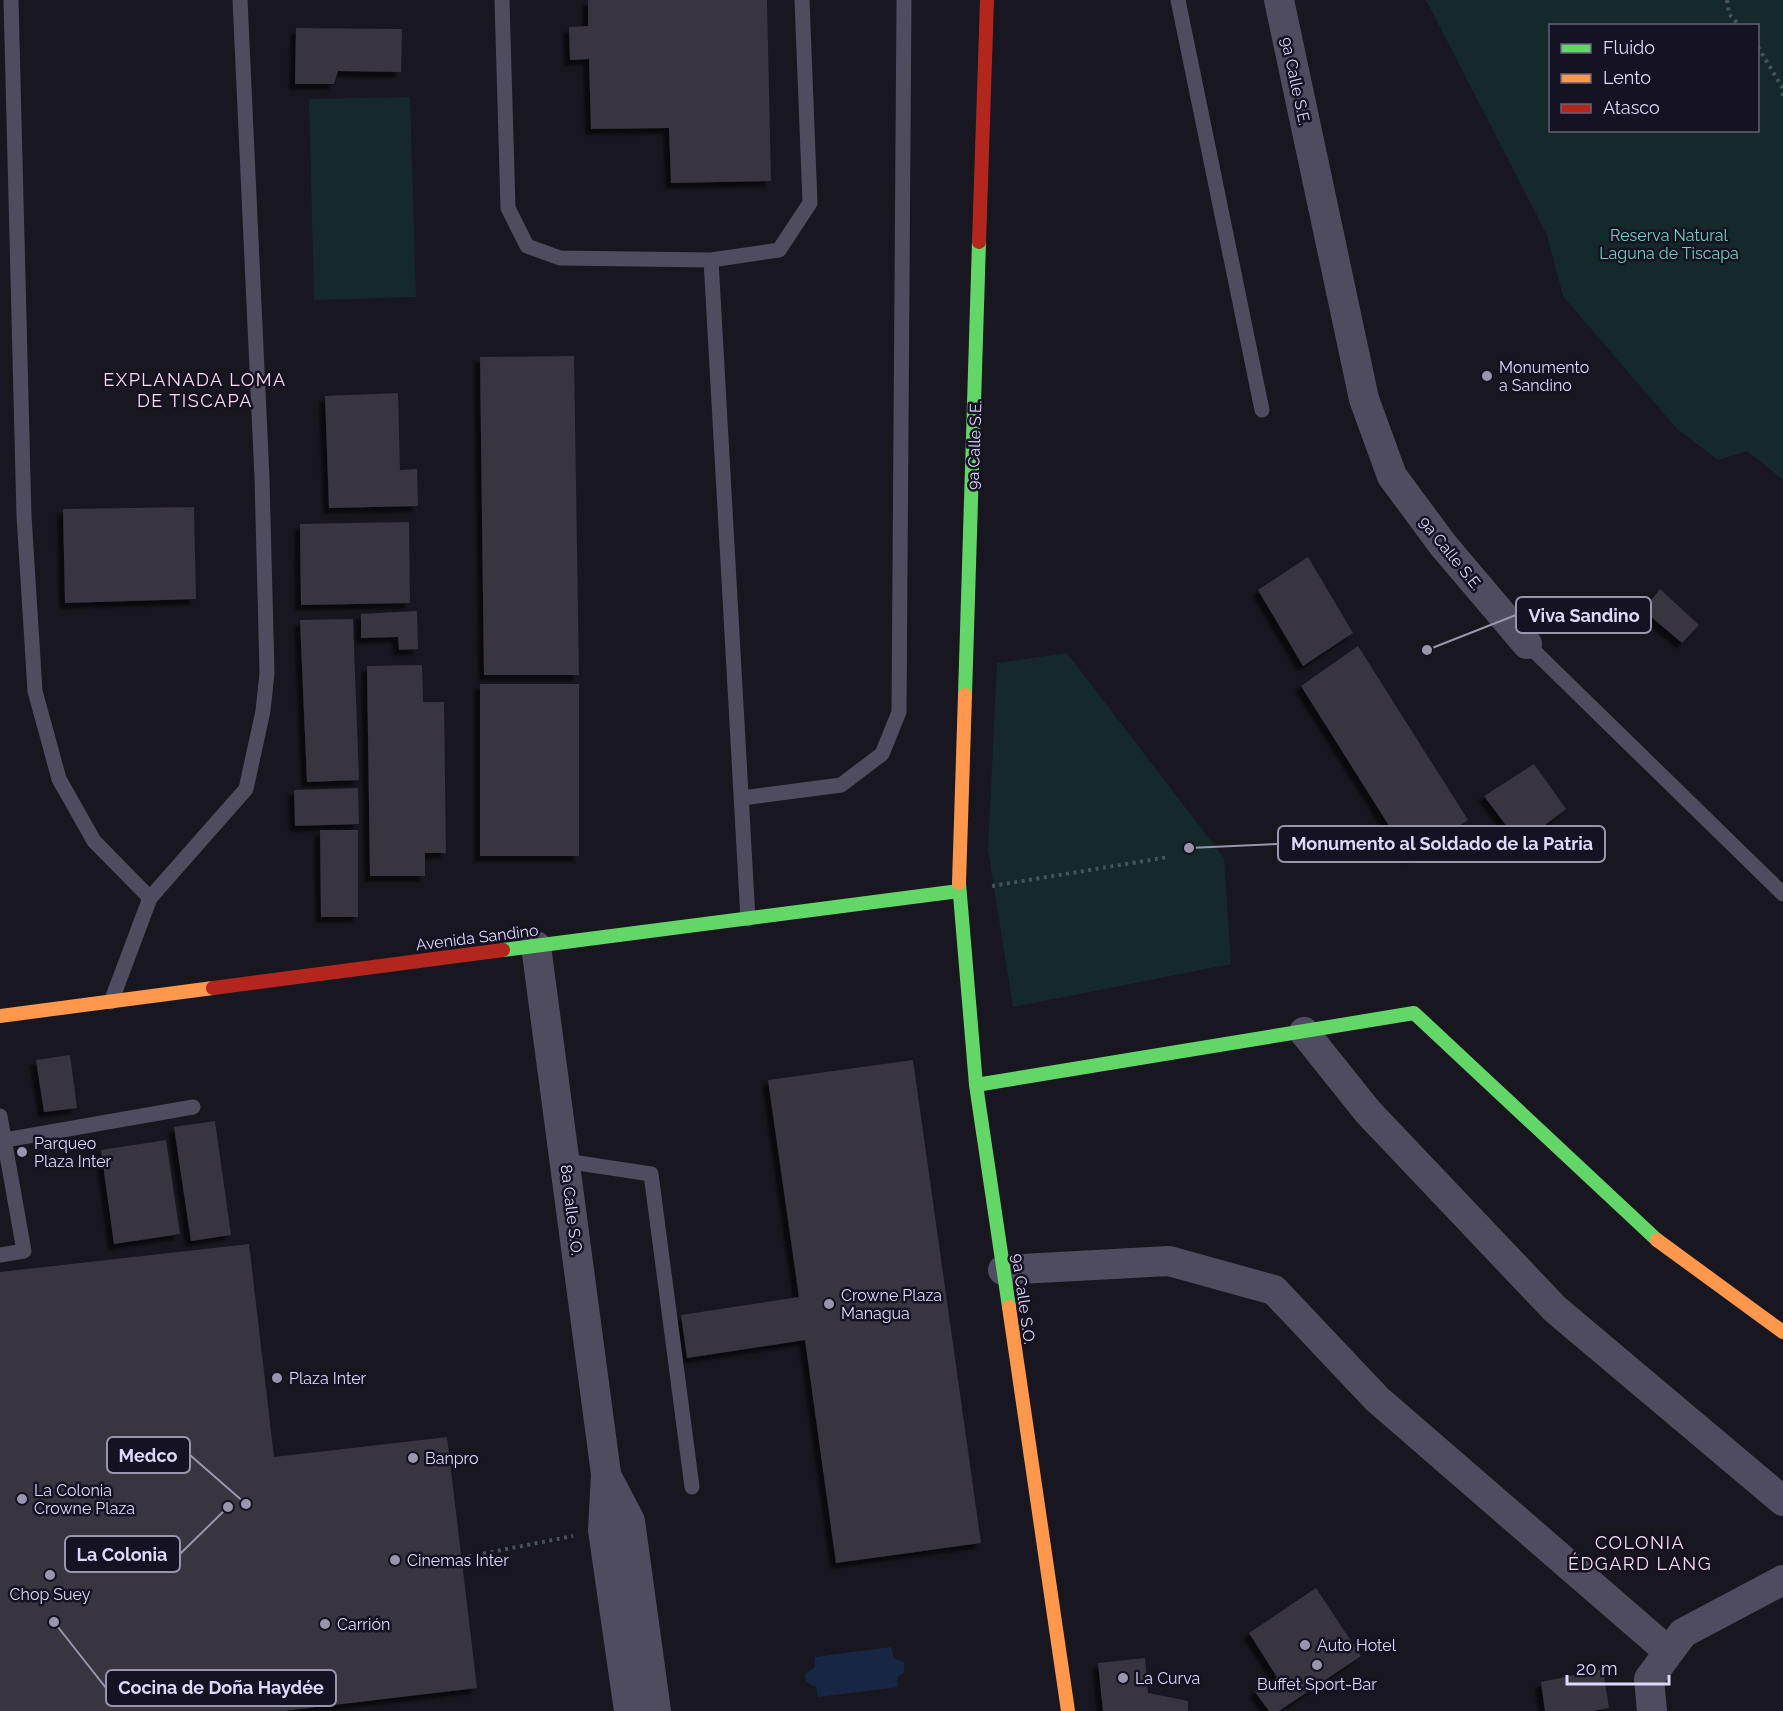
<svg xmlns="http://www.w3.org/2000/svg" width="1783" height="1711" viewBox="0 0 1783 1711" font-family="Raleway,sans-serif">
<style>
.green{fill:#15292a;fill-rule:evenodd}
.water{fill:#172644}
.building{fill:#373441;filter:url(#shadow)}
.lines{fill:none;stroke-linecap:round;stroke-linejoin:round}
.path{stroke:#48525d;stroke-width:4;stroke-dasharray:3 4.5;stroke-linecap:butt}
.lane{stroke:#4e4c5e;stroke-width:15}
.street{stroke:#4e4c5e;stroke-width:30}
.fast{stroke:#63d668;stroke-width:14}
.slow{stroke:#ff974d;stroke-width:14}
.jam{stroke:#b3261e;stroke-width:14}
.poi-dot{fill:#9995ad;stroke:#151223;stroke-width:2}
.labels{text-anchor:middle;stroke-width:5;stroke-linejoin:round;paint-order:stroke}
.street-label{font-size:16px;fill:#ded9fa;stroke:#151223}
.park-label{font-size:16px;fill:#6ed1bc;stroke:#151223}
.poi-label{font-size:16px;fill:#ded9fa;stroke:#151223;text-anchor:start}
.neighbourhood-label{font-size:18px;letter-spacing:1.5px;fill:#fadbed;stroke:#151223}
.leader{fill:none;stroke:#9995ad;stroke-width:2}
.callout-dot{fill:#9995ad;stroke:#151223;stroke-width:2}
.callout{fill:#151223;stroke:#9995ad;stroke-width:2}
.callout-label{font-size:18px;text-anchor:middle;font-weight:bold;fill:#ded9fa}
</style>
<defs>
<filter id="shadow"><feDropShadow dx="-5.5" dy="5.5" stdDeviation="1.5" flood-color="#0009"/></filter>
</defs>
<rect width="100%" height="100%" fill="#18161f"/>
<!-- green -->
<path class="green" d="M 1426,0 L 1783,0 L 1783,480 L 1747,451 L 1718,460 L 1677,429 L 1563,296 L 1547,235 ZM 1550,26 L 1758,26 L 1758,130 L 1550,130 Z
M 410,97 L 416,297 L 314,300 L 309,99 Z
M 1067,653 L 1224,858 L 1231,964 L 1013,1007 L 988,850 L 997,663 Z"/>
<!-- water -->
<path class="water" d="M 891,1647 L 894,1658 L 904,1662 L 904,1672 L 897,1678 L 898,1687 L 818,1697 L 816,1686 L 811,1685 L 806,1681 L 805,1674 L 815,1667 L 815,1657 Z"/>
<!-- building -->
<path class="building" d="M 588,0 L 767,0 L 771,181 L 671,183 L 669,128 L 591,129 L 589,59 L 570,60 L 569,27 L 588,26 Z
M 296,28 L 402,29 L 401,72 L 338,71 L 334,84 L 295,84 Z
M 574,356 L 579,675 L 484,675 L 480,357 Z
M 398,393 L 400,470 L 417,469 L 418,506 L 329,508 L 325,396 Z
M 194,507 L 196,599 L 65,603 L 63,509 Z
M 409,522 L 410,603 L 301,605 L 300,524 Z
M 1308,557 L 1353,633 L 1303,666 L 1258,590 Z
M 1660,589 L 1699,625 L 1682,643 L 1643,610 Z
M 417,611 L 418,649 L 399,650 L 398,637 L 361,638 L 361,614 Z
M 353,619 L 359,780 L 307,782 L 300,620 Z
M 1358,646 L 1468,820 L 1410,859 L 1301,686 Z
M 422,665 L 423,702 L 444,702 L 446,853 L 425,853 L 425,876 L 370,876 L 367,666 Z
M 480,684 L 579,684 L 579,856 L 480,856 Z
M 1534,764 L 1566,809 L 1520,844 L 1484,796 Z
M 358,788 L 359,824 L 295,826 L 294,790 Z
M 320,830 L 358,830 L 358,917 L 321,917 Z
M 70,1055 L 77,1108 L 44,1112 L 36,1060 Z
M 913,1060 L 981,1543 L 836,1563 L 805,1340 L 687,1358 L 681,1315 L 799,1297 L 768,1080 Z
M 215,1121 L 231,1235 L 191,1241 L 174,1127 Z
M 166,1140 L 180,1234 L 114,1244 L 101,1150 Z
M 249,1244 L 274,1457 L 447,1437 L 477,1688 L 283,1711 L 0,1711 L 0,1272 Z
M 1316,1588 L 1361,1656 L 1279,1711 L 1269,1711 L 1255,1692 L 1277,1677 L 1249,1633 Z
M 1145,1658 L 1148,1693 L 1188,1701 L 1188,1711 L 1103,1711 L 1098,1663 Z
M 1603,1669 L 1609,1708 L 1593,1711 L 1545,1711 L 1541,1682 Z"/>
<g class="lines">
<!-- path -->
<path class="path" d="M 1727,0 L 1729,14 L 1740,26
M 1758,47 L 1782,87 L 1783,97
M 992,886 L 1169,857
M 461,1558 L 573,1536"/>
<!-- lane -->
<path class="lane" d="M 11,0 L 24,516 L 35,691 L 59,779 L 94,841 L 150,898
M 502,0 L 508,208 L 527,246 L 560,258 L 711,260 L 748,919
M 1178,0 L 1262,410
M 711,260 L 779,250 L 810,203 L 802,0
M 1527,644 L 1783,894
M 742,798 L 841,785 L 882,754 L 899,712 L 904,0
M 111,1002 L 150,898 L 246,789 L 263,711 L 267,673 L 262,478 L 240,0
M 0,1116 L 24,1251 L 0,1255
M 5,1140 L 193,1107
M 565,1161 L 651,1174 L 692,1487"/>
<!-- street -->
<path class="street" d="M 1279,0 L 1364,399 L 1392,476 L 1443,545 L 1527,644
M 536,946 L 606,1474 L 603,1530 L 629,1711
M 1304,1032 L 1368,1112 L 1555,1309 L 1783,1501
M 1003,1270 L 1169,1261 L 1274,1290 L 1377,1399 L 1669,1652
M 607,1477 L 630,1521 L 656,1711
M 1652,1711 L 1649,1679 L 1683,1633 L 1783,1580"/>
<!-- fast -->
<path class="fast" d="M 965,695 L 979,242
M 959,883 L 976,1085 L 1009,1307
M 503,950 L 959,891
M 976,1085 L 1414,1013 L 1657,1240"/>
<!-- slow -->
<path class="slow" d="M 959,883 L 965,695
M 0,1016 L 213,988
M 1657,1240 L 1783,1332
M 1009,1307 L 1068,1711"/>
<!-- jam -->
<path class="jam" d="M 979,242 L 987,0
M 213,988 L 503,950"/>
</g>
<!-- markers -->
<g class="poi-dot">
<circle cx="1487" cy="376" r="6"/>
<circle cx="22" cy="1152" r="6"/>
<circle cx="829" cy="1304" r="6"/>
<circle cx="277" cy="1378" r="6"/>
<circle cx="413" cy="1458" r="6"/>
<circle cx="22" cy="1499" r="6"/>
<circle cx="395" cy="1560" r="6"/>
<circle cx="50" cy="1575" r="6"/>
<circle cx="325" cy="1624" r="6"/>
<circle cx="1305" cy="1645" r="6"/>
<circle cx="1317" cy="1665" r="6"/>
<circle cx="1123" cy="1678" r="6"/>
</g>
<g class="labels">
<!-- street labels -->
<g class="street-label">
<text transform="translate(1296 81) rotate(78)" y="6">9a Calle S.E.</text>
<text transform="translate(974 445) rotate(-88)" y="6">9a Calle S.E.</text>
<text transform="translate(1451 553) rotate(51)" y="6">9a Calle S.E.</text>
<text transform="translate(477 937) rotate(-7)" y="6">Avenida Sandino</text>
<text transform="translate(572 1210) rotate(83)" y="6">8a Calle S.O.</text>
<text transform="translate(1024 1299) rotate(82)" y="6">9a Calle S.O.</text>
</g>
<!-- park labels -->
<g class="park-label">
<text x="1669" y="241">Reserva Natural<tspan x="1669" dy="18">Laguna de Tiscapa</tspan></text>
</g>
<!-- poi labels -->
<g class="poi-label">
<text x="1499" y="373">Monumento<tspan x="1499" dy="18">a Sandino</tspan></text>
<text x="34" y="1149">Parqueo<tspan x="34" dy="18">Plaza Inter</tspan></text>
<text x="841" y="1301">Crowne Plaza<tspan x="841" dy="18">Managua</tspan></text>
<text x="289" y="1384">Plaza Inter</text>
<text x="425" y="1464">Banpro</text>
<text x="34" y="1496">La Colonia<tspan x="34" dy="18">Crowne Plaza</tspan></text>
<text x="407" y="1566">Cinemas Inter</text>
<text x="50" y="1600" text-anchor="middle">Chop Suey</text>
<text x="337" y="1630">Carrión</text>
<text x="1317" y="1651">Auto Hotel</text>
<text x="1135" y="1684">La Curva</text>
<text x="1317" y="1690" text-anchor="middle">Buffet Sport-Bar</text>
</g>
<!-- neighbourhood labels -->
<g class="neighbourhood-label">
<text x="195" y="386">EXPLANADA LOMA<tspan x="195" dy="21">DE TISCAPA</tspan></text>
<text x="1640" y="1549">COLONIA<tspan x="1640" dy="21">ÉDGARD LANG</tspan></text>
</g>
</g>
<!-- callouts -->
<path class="leader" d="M1427 650L1516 615M1189 848L1278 844M246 1504L190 1455M228 1507L180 1554M54 1622L106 1688"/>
<g class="callout-dot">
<circle cx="1427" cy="650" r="6"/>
<circle cx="1189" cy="848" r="6"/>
<circle cx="246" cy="1504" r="6"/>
<circle cx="228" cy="1507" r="6"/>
<circle cx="54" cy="1622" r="6"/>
</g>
<g class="callout">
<rect x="1516" y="597" width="135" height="36" rx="6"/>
<rect x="1278" y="826" width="327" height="36" rx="6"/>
<rect x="107" y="1437" width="83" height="36" rx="6"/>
<rect x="65" y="1536" width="115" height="36" rx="6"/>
<rect x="106" y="1670" width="230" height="36" rx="6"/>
</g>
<g class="callout-label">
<text x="1584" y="622">Viva Sandino</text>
<text x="1442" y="850">Monumento al Soldado de la Patria</text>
<text x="148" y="1462">Medco</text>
<text x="122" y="1561">La Colonia</text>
<text x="221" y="1694">Cocina de Doña Haydée</text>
</g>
<!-- legend -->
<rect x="1549" y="24" width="210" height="108" fill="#151223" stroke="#656279" stroke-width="1.5"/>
<rect x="1561" y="44" width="30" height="9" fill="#63d668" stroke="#656279" stroke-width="1.5"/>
<text x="1603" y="54" font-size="18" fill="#ded9fa">Fluido</text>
<rect x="1561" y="74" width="30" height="9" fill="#ff974d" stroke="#656279" stroke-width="1.5"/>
<text x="1603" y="84" font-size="18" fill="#ded9fa">Lento</text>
<rect x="1561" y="104" width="30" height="9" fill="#b3261e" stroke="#656279" stroke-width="1.5"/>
<text x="1603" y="114" font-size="18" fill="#ded9fa">Atasco</text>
<!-- scale -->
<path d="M1567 1675v9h102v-9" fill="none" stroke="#ded9fa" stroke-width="3"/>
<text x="1576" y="1675" font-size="18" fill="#ded9fa" stroke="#151223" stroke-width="4.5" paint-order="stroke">20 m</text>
</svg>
